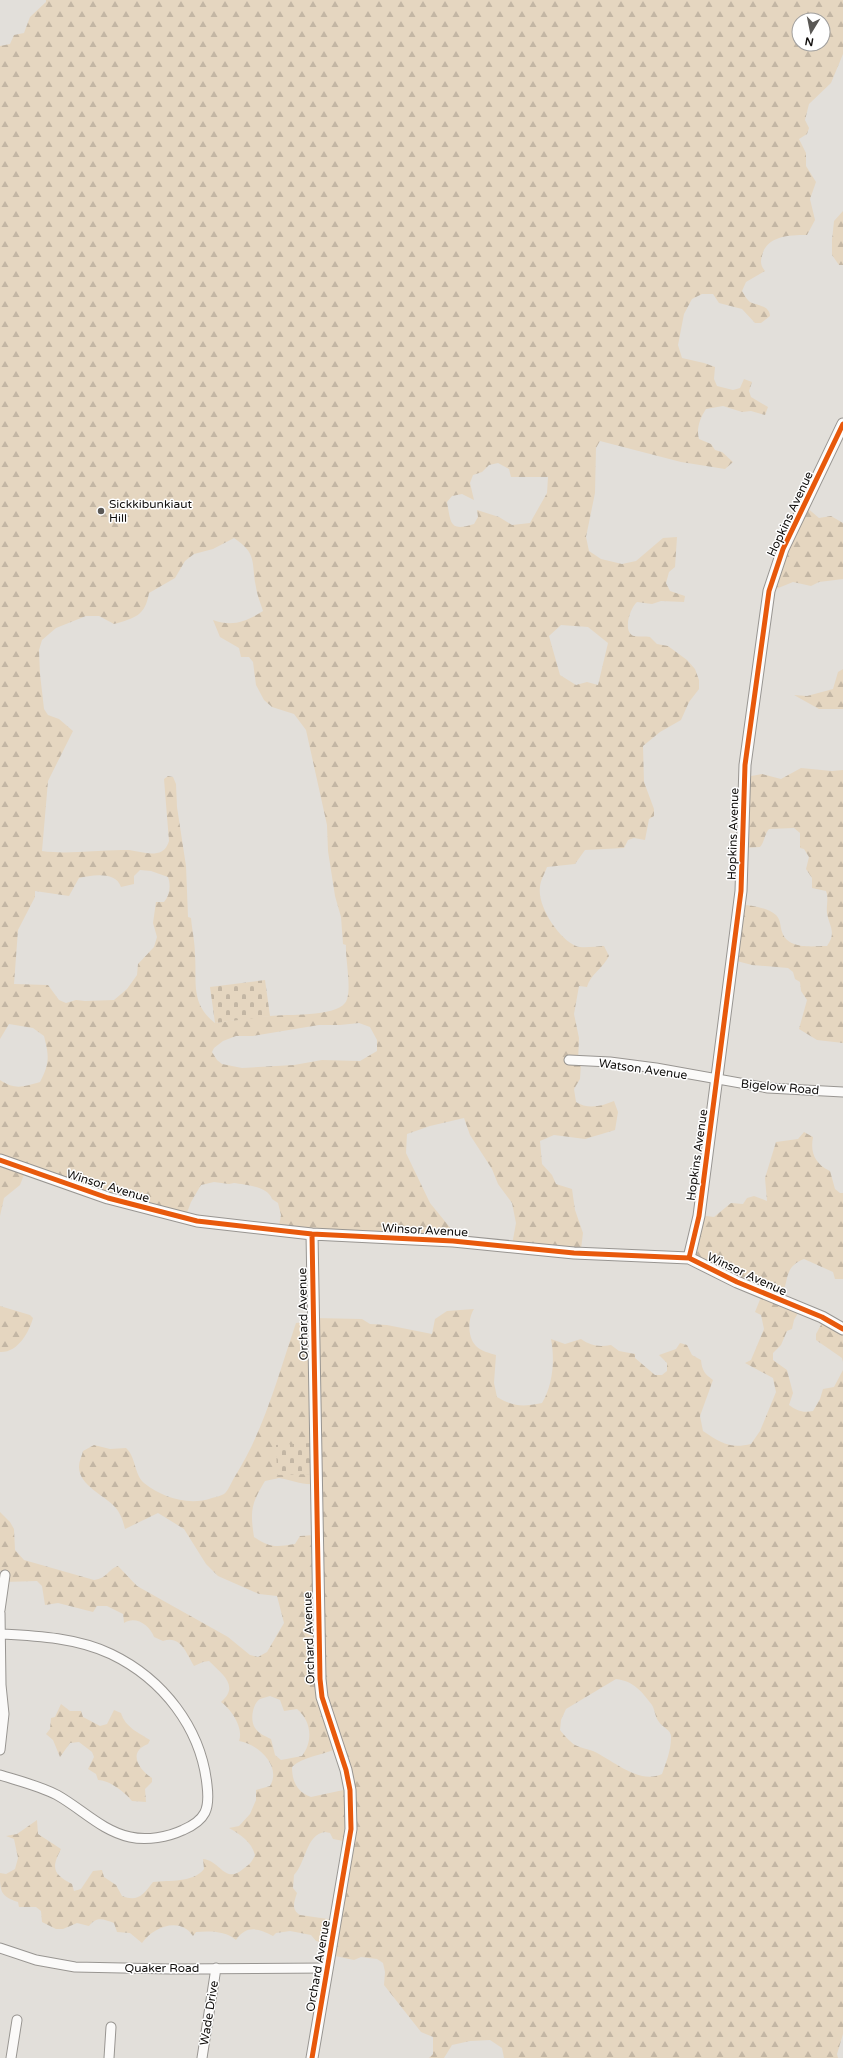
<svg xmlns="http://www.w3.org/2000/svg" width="843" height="2058" viewBox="0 0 843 2058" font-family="'Varela Round',sans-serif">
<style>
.forest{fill:url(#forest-firs);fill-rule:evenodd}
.cemetery{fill:url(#cemetery-stones)}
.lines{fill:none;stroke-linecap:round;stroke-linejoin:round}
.minor-casing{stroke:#989591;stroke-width:11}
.tertiary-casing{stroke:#989591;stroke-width:13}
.minor{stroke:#fbfaf9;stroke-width:9}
.tertiary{stroke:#fbfaf9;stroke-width:11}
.cycleway-casing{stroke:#fff;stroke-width:8}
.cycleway{stroke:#e8590c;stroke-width:5}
.poi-dot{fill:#5a5855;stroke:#fff;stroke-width:1.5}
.labels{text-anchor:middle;stroke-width:3;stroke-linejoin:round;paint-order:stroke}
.poi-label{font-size:12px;fill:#110f0d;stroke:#fff;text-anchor:start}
.street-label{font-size:12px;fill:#110f0d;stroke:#fff}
</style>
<defs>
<pattern id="forest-firs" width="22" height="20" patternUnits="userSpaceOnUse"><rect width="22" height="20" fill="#e5d6c0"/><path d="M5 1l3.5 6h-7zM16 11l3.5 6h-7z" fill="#c3b6a4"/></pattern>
<pattern id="cemetery-stones" width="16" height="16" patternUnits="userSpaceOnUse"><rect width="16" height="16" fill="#e5d6c0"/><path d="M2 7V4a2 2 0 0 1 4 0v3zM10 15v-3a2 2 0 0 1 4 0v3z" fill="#c3b6a4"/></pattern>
</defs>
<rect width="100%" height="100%" fill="#e2dfda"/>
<!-- forest -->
<path class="forest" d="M 46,0 L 843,0 L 843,54 L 831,83 L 809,104 L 805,120 L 809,128 L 807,134 L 799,139 L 806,153 L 806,166 L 816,182 L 810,199 L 815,220 L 807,235 C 789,235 766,236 762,256 C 760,262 761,266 765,271 L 746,282 L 742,291 C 744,294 747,300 750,302 C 758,306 769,305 770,316 L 761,323 L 755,323 L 742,309 L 719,303 L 713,294 L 702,294 L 692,299 L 684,314 L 678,345 L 682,358 L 704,363 L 715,367 L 714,379 L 717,386 L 733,390 L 740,388 L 744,379 L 752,382 L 749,391 L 751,397 L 768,407 L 765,415 L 751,411 L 742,412 L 723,406 L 706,409 C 700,418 696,429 699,439 L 711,444 L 715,450 L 722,452 L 733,462 L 725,469 L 681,462 L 600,441 L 596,448 L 595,493 L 586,537 L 589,551 L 601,559 L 622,564 L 636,561 L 663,538 L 677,537 L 675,567 L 669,572 L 666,583 L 670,591 L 685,596 L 684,602 L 661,601 L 652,604 L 637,602 C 630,608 622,632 634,636 C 639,637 646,636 650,637 L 657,644 L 668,646 L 687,660 L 695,669 L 699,680 L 699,689 L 689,702 L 681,720 L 660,732 L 643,746 L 644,782 L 654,809 L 654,816 L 649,819 L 645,840 L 634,838 L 628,840 L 624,848 L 585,850 L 575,864 L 547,867 C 545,873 540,881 540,887 C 537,906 559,939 576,946 C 583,949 596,946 604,946 L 609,956 C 603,968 590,975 587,987 L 579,986 L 574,1014 L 579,1038 L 578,1062 L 581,1063 L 580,1079 L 574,1089 L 576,1102 C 588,1110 602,1106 614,1101 L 618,1112 L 615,1130 L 585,1139 L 554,1135 L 540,1141 L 542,1164 L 552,1175 L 556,1184 L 572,1189 L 575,1210 L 583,1233 L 581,1249 L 512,1245 L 516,1223 L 512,1203 L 498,1184 L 492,1169 L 470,1135 L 464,1118 L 430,1126 L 407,1134 L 406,1153 L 430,1203 L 461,1241 L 278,1231 L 281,1215 L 278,1203 L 272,1199 C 268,1186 245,1185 234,1183 L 229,1184 L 214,1182 L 201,1185 L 191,1202 L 185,1218 L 25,1172 L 20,1185 L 4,1198 L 0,1216 L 0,1080 C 15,1090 23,1087 40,1082 C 50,1063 49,1056 44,1036 L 33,1028 L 9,1024 L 0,1039 L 0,46 L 10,44 L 14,35 L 24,33 L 30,17 L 46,2 ZM 799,20 L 823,20 L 823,44 L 799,44 ZM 498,463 L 509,469 L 511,477 L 548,477 L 547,493 L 530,523 L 512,525 L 499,517 L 477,510 L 478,517 L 474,524 C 449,532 451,523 447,502 L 452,496 L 462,494 L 474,500 L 470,483 L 473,475 L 482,472 L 489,465 ZM 234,538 C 258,554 251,563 256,587 C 257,595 261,604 263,611 C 246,622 232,627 213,620 L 220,637 L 239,648 L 241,657 L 249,657 L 253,662 L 256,685 L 264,700 L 272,707 L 294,714 L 306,730 L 327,825 L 328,851 L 335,896 L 341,917 L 343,944 L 346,945 C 345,959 353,993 345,1003 C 334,1017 287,1014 270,1016 C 252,1017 233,1020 215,1023 C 190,1004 197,981 195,955 C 195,942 192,930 191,918 L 188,917 L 186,866 L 177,807 L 176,784 L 173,777 L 168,776 L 164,779 L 169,841 C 167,847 164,852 157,853 C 148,855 138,851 129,850 C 100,849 70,855 42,851 L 48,781 L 73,731 L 59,719 L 48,715 L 44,709 L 40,674 L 39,650 L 42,640 L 56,628 L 86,616 L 99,616 L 114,624 C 135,618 145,616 149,593 L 175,578 L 185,561 L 194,554 L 213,549 ZM 561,625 L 588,627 L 608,643 L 598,685 L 587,682 L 576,685 L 560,675 L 549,636 ZM 140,870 L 151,871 L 168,877 C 171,886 170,895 164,902 L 156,902 L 153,923 L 157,937 L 154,947 L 138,964 L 137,975 L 127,989 L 114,1000 L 85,1001 L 76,1000 L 66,1003 L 59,1000 L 48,985 L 14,984 L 18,930 L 35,897 L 35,891 L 69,896 L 79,878 C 92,875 116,871 121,887 L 134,884 L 134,876 ZM 359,1023 L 370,1027 L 377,1040 L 377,1051 L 360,1061 L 322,1060 L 294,1065 L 242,1068 L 222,1064 L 217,1060 L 212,1052 L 214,1048 L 223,1041 L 236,1036 L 253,1036 L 319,1025 L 340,1025 Z
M 843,211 L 843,265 L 839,265 L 832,255 L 832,240 L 834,221 Z
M 805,506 L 819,518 L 831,516 L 843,523 L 843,579 L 819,582 L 811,586 L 793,582 L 771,591 Z
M 843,669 L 843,709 L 819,709 L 794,695 L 807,696 L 833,689 L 838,672 Z
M 801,768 L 832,771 L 843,770 L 843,1043 L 817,1040 L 799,1029 L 807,1000 L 801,991 L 800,982 L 795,979 L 793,972 L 788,968 L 752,965 L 733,960 L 740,904 C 751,906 767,907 776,915 C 781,920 780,926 782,932 C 788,950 812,946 827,946 C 837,932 829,926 827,913 C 826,905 829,899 826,891 L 812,888 L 812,878 L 806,869 L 809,857 L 804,849 L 800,848 L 800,833 L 794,828 L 769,829 C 764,835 765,841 760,847 L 743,848 L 746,777 L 762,774 L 781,779 Z
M 804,1132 L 813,1137 C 810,1153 815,1164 830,1171 L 835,1189 L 840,1193 L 843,1193 L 843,1279 L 835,1279 L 833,1272 L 804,1259 C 784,1267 789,1279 782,1296 L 801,1308 L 794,1320 L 792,1329 L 787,1331 L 781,1345 L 773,1353 L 773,1360 L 787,1370 L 793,1393 L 789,1405 C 797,1411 803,1413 813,1411 L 820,1399 L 823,1389 L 834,1387 L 843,1370 L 843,2034 L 837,2054 L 838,2058 L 504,2058 L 502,2048 L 490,2040 L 470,2041 L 452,2045 L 444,2058 L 429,2058 L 433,2054 L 433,2037 L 421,2032 L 384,1985 L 385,1972 L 383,1963 L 377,1959 L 361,1957 L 354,1960 L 330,1955 L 331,1944 L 316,1941 L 311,1935 L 290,1931 L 276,1933 L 273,1936 C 259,1928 246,1925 236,1940 C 226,1931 210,1931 196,1932 L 193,1936 C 180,1916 153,1927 142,1943 L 130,1933 L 117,1932 L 114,1923 C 103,1919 97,1916 89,1926 L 77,1923 L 63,1929 L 56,1929 L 42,1922 L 41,1911 L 36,1907 L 19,1907 L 18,1902 C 0,1896 0,1891 0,1873 L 6,1874 L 15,1869 L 18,1858 L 14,1839 L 6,1836 L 17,1834 L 37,1820 L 38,1834 L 61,1849 C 51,1868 53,1874 72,1884 L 74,1891 L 81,1889 L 93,1871 L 102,1870 L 104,1877 L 116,1885 L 122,1896 C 138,1902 143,1895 153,1882 C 169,1880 193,1883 204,1869 L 203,1859 C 220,1860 225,1885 243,1869 C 249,1865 252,1862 255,1855 C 251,1841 241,1835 229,1828 L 239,1826 L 250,1814 L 256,1800 L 256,1790 L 270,1786 C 282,1766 258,1744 239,1741 C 244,1728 231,1709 221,1702 C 240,1686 222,1674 209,1661 L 203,1662 L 194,1666 C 186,1653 181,1635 163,1641 L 154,1637 C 150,1625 135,1615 124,1623 L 123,1614 L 107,1606 L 97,1606 L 93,1612 L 58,1603 L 45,1605 L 42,1586 L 37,1581 L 4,1582 L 4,1574 L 0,1570 L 0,1512 L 10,1522 L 14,1529 L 15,1550 L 24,1560 L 94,1580 C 108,1578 108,1569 118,1566 L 137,1586 L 228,1637 L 250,1655 L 258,1657 L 267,1652 L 284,1623 L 277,1596 L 259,1594 L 218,1576 L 206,1564 L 184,1529 L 158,1513 L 125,1529 C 123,1521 121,1514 115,1507 C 104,1495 78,1485 79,1466 C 79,1461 82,1456 83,1451 L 94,1445 L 110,1449 L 126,1448 C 136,1457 134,1474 144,1483 C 163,1498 189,1506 212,1498 C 215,1497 221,1496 224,1494 C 228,1491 231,1483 234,1478 C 264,1431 278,1376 296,1323 L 312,1321 L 314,1318 L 362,1319 L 370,1324 L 387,1325 L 432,1334 L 435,1319 L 447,1311 L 474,1309 C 468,1318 467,1337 476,1346 C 481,1351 489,1353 496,1355 L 494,1383 L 497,1397 C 514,1407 523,1407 542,1403 C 553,1385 555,1360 551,1339 L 565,1344 L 581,1339 C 591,1346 599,1347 611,1345 L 619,1351 L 635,1354 L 635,1358 L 655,1375 L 662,1375 L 667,1371 L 667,1363 L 659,1355 L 676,1349 L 680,1343 L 687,1345 L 692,1355 L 701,1360 C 702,1371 705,1374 713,1380 L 700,1416 L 703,1431 C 721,1443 730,1449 751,1444 L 760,1431 L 776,1392 L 773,1378 L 745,1363 L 751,1360 L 764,1329 L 761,1315 L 755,1312 L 763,1292 L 691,1259 L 699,1215 L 714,1217 L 731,1203 L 743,1204 L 747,1198 L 754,1196 L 767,1201 L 765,1178 L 776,1142 L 798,1139 ZM 279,1478 C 292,1480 301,1485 315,1484 L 315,1535 L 300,1536 L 295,1544 C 276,1547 270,1548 254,1537 C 250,1511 251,1504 265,1481 ZM 616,1679 C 634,1681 642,1692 652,1705 C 655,1710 655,1717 659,1722 C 663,1728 672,1730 671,1738 C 671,1750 666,1763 662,1774 C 639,1785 613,1760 593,1751 C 588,1749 581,1748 575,1745 C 570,1742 564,1735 560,1730 L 561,1720 L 566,1709 ZM 270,1696 L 280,1700 L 284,1711 L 297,1709 C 312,1722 313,1741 302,1756 L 281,1760 L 275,1755 L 271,1739 C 265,1736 259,1734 255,1728 C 250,1721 252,1704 260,1699 C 263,1698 267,1697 270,1696 ZM 336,1749 L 348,1789 L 311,1797 C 297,1792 292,1781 292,1767 C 302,1757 322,1755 336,1749 ZM 325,1832 L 330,1833 L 333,1839 L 349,1842 L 335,1920 L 300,1915 C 291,1909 294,1902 297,1893 L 293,1888 L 294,1875 C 306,1863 306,1834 325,1832 Z
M 0,1306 L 30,1315 L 33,1318 C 29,1332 18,1353 0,1352 Z
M 823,1321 L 843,1331 L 843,1362 L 842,1358 L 816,1340 L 816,1334 Z
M 61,1704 L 70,1711 L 81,1711 L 83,1717 L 100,1726 L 107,1724 L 114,1710 L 121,1713 C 125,1727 139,1733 150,1740 L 148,1744 C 127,1752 139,1770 152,1778 L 152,1782 L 145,1789 L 146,1802 L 132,1801 C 125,1792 109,1780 98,1780 L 96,1774 L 88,1769 L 94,1757 L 92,1752 L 79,1742 L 70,1743 L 60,1757 L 53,1740 L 46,1734 L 50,1729 L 51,1718 L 55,1717 Z"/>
<!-- cemetery -->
<path class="cemetery" d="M 265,980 L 270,1016 L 215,1023 L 210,987 Z
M 311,1443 L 312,1474 L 277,1475 L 276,1445 Z"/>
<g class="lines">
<defs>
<path id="minor" d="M 569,1060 L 610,1062 L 656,1068 L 768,1088 L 843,1092
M 0,1610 L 5,1575
M 0,1613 L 1,1685 L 4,1714 L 0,1750
M 0,1775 C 19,1781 40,1786 57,1795 C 82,1809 102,1831 130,1837 C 147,1841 168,1837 183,1830 C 206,1820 210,1809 207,1785 C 201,1728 163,1679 111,1654 C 77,1638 39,1636 2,1634
M 0,1948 L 36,1960 L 75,1967 L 170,1969 L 327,1968
M 11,2058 L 17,2020
M 109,2058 L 111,2027
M 202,2058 L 216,1968"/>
<path id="tertiary" d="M 0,1160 L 108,1198 L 197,1221 L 312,1234 L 453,1241 L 574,1253 L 689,1258 L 737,1282 L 822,1317 L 843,1329
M 312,1234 L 320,1679 L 322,1697 L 346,1770 L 350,1790 L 351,1829 L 312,2058
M 689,1258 L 699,1216 L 741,891 L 745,765 L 769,591 L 783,549 L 843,424"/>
</defs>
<!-- minor casing -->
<use href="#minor" class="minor-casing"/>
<!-- tertiary casing -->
<use href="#tertiary" class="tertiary-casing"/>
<!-- minor -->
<use href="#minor" class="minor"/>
<!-- tertiary -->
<use href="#tertiary" class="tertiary"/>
<defs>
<path id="cycleway" d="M 0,1160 L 108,1198 L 197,1221 L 312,1234 L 453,1241 L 574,1253 L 689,1258 L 737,1282 L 822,1317 L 843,1329
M 312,1234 L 320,1679 L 322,1697 L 346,1770 L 350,1790 L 351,1829 L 312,2058
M 689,1258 L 699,1216 L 741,891 L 745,765 L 769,591 L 783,549 L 843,424"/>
</defs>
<!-- cycleway casing -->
<use href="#cycleway" class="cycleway-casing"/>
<!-- cycleway -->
<use href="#cycleway" class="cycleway"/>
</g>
<!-- markers -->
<circle class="poi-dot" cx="101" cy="511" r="4"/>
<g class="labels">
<!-- poi labels -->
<g class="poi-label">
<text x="109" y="508">Sickkibunkiaut<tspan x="109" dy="14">Hill</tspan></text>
</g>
<!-- street labels -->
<g class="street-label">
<text transform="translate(790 514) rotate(-65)" y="4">Hopkins Avenue</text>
<text transform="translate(733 834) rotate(-88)" y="4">Hopkins Avenue</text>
<text transform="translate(643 1069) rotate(8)" y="4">Watson Avenue</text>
<text transform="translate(780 1087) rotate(5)" y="4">Bigelow Road</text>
<text transform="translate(697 1155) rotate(-82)" y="4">Hopkins Avenue</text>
<text transform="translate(108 1186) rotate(17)" y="4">Winsor Avenue</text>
<text transform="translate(425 1230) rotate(3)" y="4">Winsor Avenue</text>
<text transform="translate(747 1274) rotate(25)" y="4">Winsor Avenue</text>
<text transform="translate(303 1314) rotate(-91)" y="4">Orchard Avenue</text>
<text transform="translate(309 1638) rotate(-92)" y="4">Orchard Avenue</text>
<text transform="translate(318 1966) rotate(-80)" y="4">Orchard Avenue</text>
<text x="162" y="1972">Quaker Road</text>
<text transform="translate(209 2013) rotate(-81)" y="4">Wade Drive</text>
</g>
</g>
<!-- north arrow -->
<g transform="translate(811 32) rotate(190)"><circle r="19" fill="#ffffff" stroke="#a09f9e"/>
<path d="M0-3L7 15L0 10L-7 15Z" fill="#5a5855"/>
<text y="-6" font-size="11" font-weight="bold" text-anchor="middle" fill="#110f0d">N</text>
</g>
</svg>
